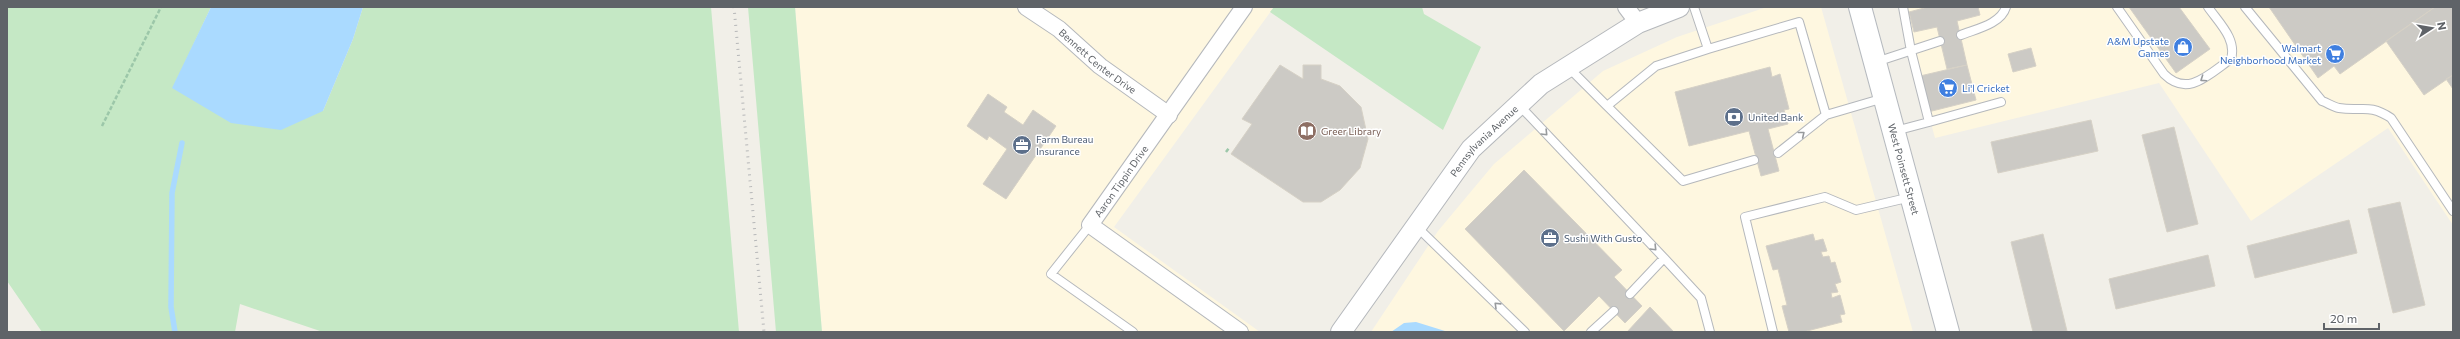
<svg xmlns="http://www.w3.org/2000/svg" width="2460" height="339" viewBox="0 0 2460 339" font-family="Commissioner,sans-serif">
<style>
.commercial{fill:#fef7e0}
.green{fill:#c5e8c5}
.water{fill:#aadaff}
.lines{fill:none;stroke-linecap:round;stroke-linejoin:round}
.stream{stroke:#aadaff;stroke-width:5.5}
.building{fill:#cccac5;stroke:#d6d1c6}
.service-casing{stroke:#b5b8bc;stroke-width:10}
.minor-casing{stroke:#b5b8bc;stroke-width:18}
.tertiary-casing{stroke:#b5b8bc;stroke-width:22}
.secondary-casing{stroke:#b6babf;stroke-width:24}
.path{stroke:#9cc7a9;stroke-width:2.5;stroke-dasharray:4 2;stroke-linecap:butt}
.service{stroke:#fff;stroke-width:8}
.minor{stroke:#fff;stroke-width:16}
.tertiary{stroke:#fff;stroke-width:20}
.secondary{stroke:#fff;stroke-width:22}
.rail{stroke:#b6b7b8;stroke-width:3;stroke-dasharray:1 5;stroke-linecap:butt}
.oneway{stroke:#979a9d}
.labels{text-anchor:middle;stroke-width:3;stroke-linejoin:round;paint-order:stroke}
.shop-label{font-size:10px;fill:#366cbe;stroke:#fff;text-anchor:end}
.street-label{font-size:10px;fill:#5f6368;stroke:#fff}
.service-label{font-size:10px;fill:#4e5e75;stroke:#fff;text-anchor:start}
.education-label{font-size:10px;fill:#785e54;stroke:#fff;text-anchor:start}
</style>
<rect width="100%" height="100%" fill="#f1efe8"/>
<!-- commercial -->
<path class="commercial" d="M 795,7 L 1274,7 L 1114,227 L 1260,332 L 822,332 Z
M 1767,7 L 1821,7 L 1913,332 L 1371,332 L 1438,231 L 1494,164 L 1603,71 L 1677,37 Z
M 1900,7 L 2453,7 L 2453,225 L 2388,128 L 2251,221 L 2159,83 L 1935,138 Z"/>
<!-- green -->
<path class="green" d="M 7,7 L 211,7 L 173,88 L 323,111 L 353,39 L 363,7 L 711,7 L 739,332 L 323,332 L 240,304 L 235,332 L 42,332 L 7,281 Z
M 748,7 L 795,7 L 822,332 L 776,332 Z
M 1274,7 L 1422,7 L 1424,14 L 1481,47 L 1443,130 L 1270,12 Z"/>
<!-- water -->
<path class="water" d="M 211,7 L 363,7 L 353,39 L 323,111 L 281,130 L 231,123 L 172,88 Z
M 1416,322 L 1445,331 L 1446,332 L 1391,332 L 1404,323 Z"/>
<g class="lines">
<!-- stream -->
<path class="stream" d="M 175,332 L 171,307 L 172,193 L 182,143"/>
</g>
<!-- building -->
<path class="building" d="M 1928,7 L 1978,7 L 1980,15 L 1957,21 L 1967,65 L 1947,69 L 1937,27 L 1914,32 L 1909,12 Z
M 2129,7 L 2179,7 L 2210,49 L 2176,73 Z
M 2269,7 L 2435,7 L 2340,74 L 2334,66 L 2318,78 Z
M 2435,7 L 2453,7 L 2453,75 L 2424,95 L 2386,41 Z
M 2031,48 L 2036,66 L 2013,72 L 2008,54 Z
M 1280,65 L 1303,79 L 1303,65 L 1321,65 L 1321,79 L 1340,86 L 1361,107 L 1368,139 L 1360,168 L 1340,190 L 1321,202 L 1303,202 L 1231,154 L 1252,124 L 1242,119 Z
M 1967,65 L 1976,100 L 1928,112 L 1920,76 Z
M 1770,67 L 1772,77 L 1780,74 L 1789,109 L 1784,110 L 1788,124 L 1768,129 L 1779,171 L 1761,176 L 1749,131 L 1689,146 L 1675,92 Z
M 2453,75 L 2453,89 L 2446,79 Z
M 988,94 L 1007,107 L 1004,112 L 1023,125 L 1033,110 L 1056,126 L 1006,199 L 983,184 L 1007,149 L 989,136 L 987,140 L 967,126 Z
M 2091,120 L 2098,151 L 1998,173 L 1991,142 Z
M 2174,127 L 2198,224 L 2167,232 L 2142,135 Z
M 1524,170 L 1622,270 L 1614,277 L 1642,306 L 1625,323 L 1599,296 L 1564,331 L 1465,229 Z
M 2400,202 L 2425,305 L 2393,313 L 2368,209 Z
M 2349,220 L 2357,253 L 2255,278 L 2247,246 Z
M 1813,234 L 1815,241 L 1823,239 L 1827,251 L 1821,252 L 1823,257 L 1829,256 L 1831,263 L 1835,262 L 1841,282 L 1835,284 L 1838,292 L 1831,293 L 1832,298 L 1840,295 L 1845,314 L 1840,315 L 1842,322 L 1803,332 L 1789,332 L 1782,306 L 1787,305 L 1778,269 L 1773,270 L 1766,246 Z
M 2043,234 L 2067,331 L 2062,332 L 2033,332 L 2011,242 Z
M 2208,255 L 2215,286 L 2116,309 L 2109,279 Z
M 1650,307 L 1674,332 L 1627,332 Z"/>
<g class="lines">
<defs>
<path id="service" d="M 1694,7 L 1708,49 L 1799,22 L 1826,115 L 1884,98
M 2117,7 L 2164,74 C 2188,98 2209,74 2231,59 C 2237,39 2219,23 2208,7
M 2245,7 L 2322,101 C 2328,103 2333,107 2339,108 C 2362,112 2368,103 2391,118 L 2453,211
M 1961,35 C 1976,29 2001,24 2006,7
M 1876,62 L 1940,41
M 1569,68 L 1607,106 L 1656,66 L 1708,49
M 1519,105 L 1664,258 L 1630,294
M 1607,106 L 1683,181 L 1754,160
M 1929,122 L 2001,102
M 1895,131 L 1929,122 L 1911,51 L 1903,7
M 1778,153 L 1826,115
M 1090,225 L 1051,274 L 1133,332
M 1417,227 L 1525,332
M 1664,258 L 1701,298 L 1710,332
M 1591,332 L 1614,311
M 1773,332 L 1745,217 L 1825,197 L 1856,210 L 1911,197"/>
<g id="minor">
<path id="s1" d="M 1026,7 L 1059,29 L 1100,66 L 1169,115"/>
<path d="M 1626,7 L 1638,23"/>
<path id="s2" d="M 1240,332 L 1090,225 L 1244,7"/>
</g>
<g id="tertiary">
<path id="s3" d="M 1341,332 L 1471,149 L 1541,84 L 1638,23 L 1679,7"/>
</g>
<g id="secondary">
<path id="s4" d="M 1860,7 L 1948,332"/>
</g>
</defs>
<!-- service casing -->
<use href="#service" class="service-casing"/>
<!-- minor casing -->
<use href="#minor" class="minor-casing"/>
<!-- tertiary casing -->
<use href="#tertiary" class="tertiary-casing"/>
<!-- secondary casing -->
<use href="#secondary" class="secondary-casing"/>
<!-- path -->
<path class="path" d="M 102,126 L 161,7
M 1226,152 L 1229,148"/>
<!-- service -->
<use href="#service" class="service"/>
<!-- minor -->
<use href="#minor" class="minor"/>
<!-- tertiary -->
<use href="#tertiary" class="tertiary"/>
<!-- secondary -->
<use href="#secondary" class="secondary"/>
<!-- rail -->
<path class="rail" d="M 734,7 L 764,332"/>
</g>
<!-- one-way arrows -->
<defs><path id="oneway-chevron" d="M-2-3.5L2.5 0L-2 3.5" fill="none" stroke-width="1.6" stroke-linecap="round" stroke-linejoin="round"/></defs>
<g class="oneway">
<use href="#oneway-chevron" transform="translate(2203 79) rotate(146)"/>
<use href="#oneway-chevron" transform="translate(1545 133) rotate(46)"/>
<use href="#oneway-chevron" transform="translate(1802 134) rotate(-39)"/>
<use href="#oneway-chevron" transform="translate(1654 248) rotate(46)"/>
<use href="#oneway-chevron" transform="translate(1497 305) rotate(-136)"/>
</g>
<!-- icons -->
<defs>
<symbol id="shop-disc" viewBox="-11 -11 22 22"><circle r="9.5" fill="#3f7fe0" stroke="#fff"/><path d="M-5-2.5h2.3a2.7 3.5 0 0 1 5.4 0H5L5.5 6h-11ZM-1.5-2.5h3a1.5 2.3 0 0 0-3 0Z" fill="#fff"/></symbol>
<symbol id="supermarket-disc" viewBox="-11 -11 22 22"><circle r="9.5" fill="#3f7fe0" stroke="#fff"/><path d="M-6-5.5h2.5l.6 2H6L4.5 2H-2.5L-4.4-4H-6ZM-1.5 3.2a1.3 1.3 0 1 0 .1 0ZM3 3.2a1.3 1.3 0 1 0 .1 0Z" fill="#fff"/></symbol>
<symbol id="bank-disc" viewBox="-11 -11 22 22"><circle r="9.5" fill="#5c6f8a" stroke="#fff"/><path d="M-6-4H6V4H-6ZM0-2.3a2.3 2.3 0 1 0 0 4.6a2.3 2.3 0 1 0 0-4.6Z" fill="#fff"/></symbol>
<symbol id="library-disc" viewBox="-11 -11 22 22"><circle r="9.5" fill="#8d6e63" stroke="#fff"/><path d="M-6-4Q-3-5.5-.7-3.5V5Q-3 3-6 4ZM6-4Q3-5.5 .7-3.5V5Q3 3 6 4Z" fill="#fff"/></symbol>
<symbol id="office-disc" viewBox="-11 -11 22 22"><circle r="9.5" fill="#5c6f8a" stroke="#fff"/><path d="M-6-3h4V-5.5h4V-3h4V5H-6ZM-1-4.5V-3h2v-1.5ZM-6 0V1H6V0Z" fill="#fff"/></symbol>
</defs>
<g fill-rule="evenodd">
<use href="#shop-disc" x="2172" y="36" width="22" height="22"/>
<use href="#supermarket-disc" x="2324" y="43" width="22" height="22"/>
<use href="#supermarket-disc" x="1937" y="77" width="22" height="22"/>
<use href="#bank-disc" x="1723" y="106" width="22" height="22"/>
<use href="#library-disc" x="1296" y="120" width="22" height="22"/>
<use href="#office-disc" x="1011" y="134" width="22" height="22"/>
<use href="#office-disc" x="1539" y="227" width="22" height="22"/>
</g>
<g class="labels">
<!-- shop labels -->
<g class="shop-label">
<text x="2169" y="45">A&amp;M Upstate<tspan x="2169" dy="12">Games</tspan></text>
<text x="2321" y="52">Walmart<tspan x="2321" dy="12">Neighborhood Market</tspan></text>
<text x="1962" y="92" text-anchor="start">Li'l Cricket</text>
</g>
<!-- street labels -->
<g class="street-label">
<text dy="4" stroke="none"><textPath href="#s1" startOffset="90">Bennett Center Drive</textPath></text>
<text dy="4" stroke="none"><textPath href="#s3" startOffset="239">Pennsylvania Avenue</textPath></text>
<text dy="4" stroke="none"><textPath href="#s4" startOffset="168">West Poinsett Street</textPath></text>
<text dy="4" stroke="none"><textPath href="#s2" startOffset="238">Aaron Tippin Drive</textPath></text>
</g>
<!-- service labels -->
<g class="service-label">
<text x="1748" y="121">United Bank</text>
<text x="1036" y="143">Farm Bureau<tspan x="1036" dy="12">Insurance</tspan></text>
<text x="1564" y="242">Sushi With Gusto</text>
</g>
<!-- education labels -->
<g class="education-label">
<text x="1321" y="135">Greer Library</text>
</g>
</g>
<!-- border -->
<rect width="2460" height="339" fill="none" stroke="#5f6368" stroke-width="16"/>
<!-- north arrow -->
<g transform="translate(2432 28) rotate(78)" stroke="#ffffff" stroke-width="3" paint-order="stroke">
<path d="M0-3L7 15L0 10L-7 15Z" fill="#5f6368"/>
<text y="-6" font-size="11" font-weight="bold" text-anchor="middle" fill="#5f6368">N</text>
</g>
<!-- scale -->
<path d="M2324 323v6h55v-6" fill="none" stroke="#5f6368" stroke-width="2"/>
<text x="2330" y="323" font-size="12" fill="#5f6368" stroke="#ffffff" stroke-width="3" paint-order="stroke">20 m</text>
</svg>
